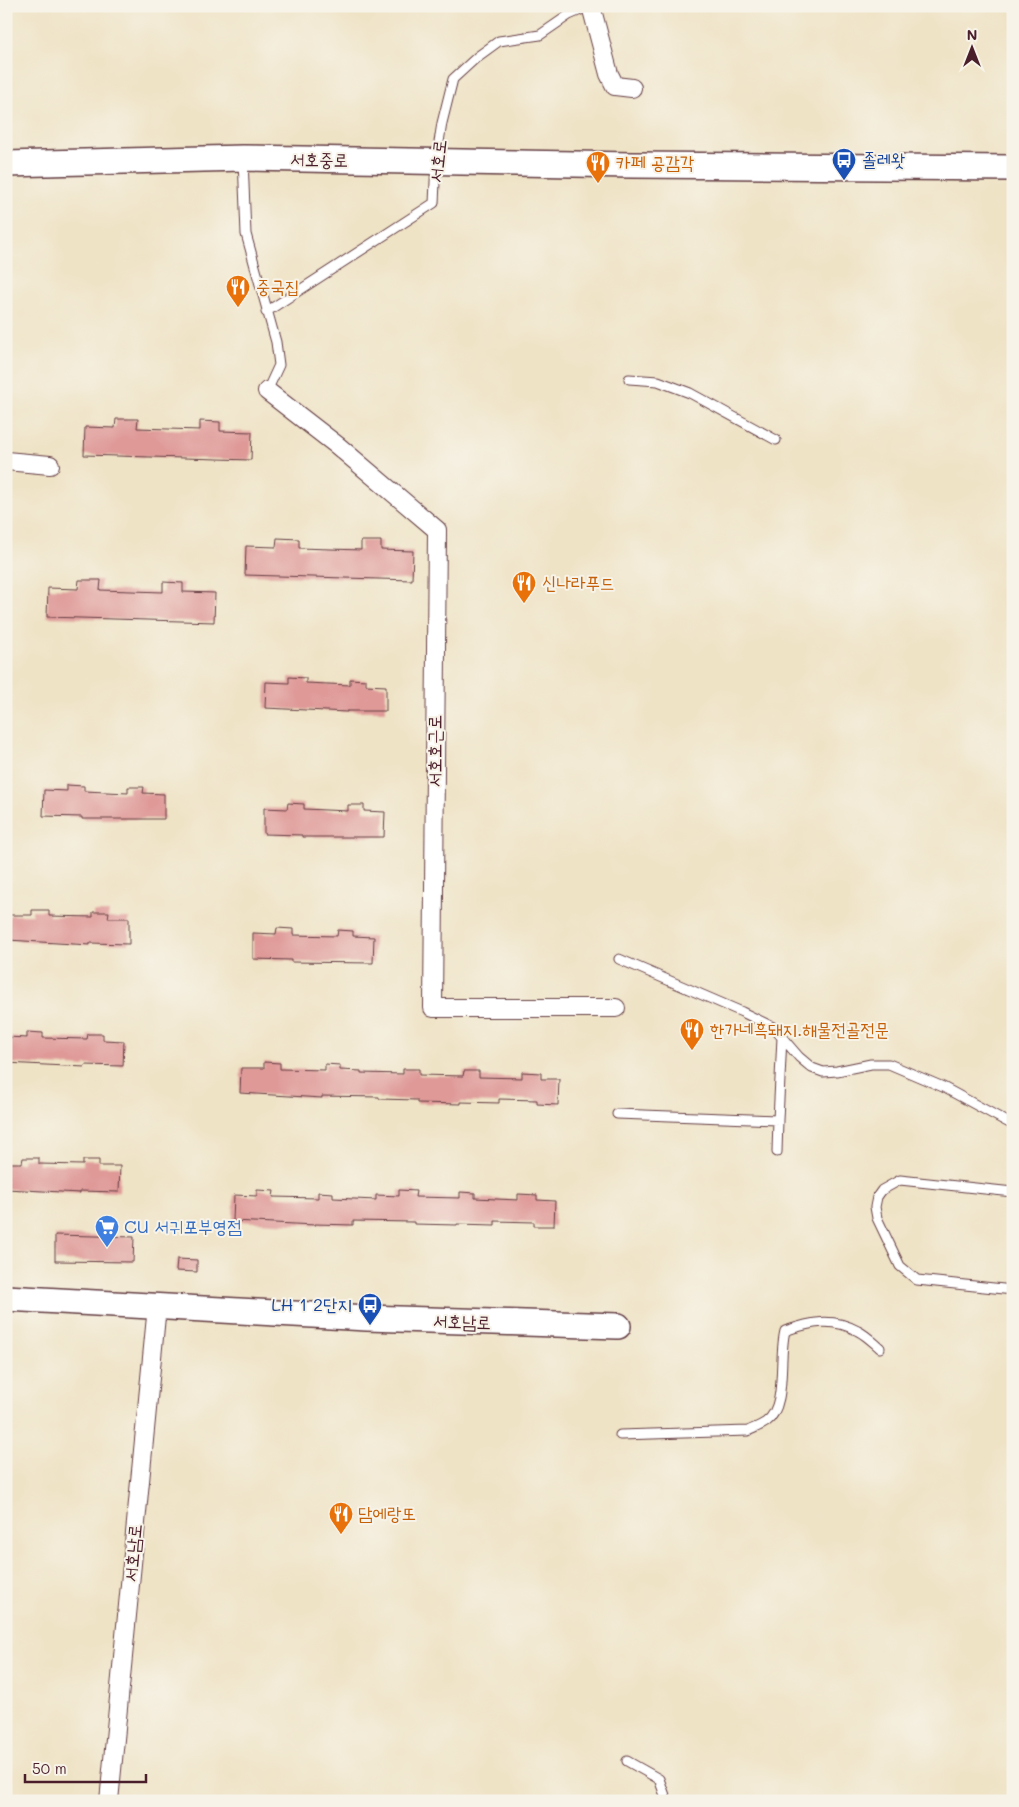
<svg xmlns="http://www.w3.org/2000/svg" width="1019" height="1807" viewBox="0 0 1019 1807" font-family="Mali,'Poor Story',sans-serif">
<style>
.building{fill:#df9a98}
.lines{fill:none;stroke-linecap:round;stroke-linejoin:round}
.lane-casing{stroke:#633c42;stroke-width:11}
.street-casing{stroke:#633c42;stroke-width:20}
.secondary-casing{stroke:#633c42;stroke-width:28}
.lane{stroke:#fff;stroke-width:9}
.street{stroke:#fff;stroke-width:18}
.secondary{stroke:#fff;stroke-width:25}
.labels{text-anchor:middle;stroke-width:4;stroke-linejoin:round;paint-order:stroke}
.street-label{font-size:18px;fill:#4a1f2b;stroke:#f7f3e8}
.transit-label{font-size:18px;fill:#164399;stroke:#f7f3e8;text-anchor:start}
.food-label{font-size:18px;fill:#c56008;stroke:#f7f3e8;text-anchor:start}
.shop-label{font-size:18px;fill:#366cbe;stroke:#f7f3e8;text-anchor:start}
</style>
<rect width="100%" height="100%" fill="#f7f3e8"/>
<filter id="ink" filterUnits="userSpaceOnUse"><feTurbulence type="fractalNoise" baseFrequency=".02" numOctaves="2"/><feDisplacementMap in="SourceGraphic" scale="10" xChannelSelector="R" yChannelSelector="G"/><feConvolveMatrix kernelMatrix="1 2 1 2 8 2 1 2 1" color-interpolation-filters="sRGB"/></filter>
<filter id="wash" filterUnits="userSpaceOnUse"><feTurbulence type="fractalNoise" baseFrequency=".0096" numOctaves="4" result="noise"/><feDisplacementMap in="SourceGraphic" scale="20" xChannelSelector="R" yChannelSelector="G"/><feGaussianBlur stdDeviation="1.12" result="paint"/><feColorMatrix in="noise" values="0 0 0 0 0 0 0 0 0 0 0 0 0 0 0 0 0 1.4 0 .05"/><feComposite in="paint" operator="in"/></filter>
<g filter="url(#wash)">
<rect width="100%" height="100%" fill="#efe3c6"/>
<g id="blocks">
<!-- building -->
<path class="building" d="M 116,419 L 138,419 L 137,428 L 200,430 L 200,421 L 220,422 L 220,431 L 252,432 L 251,460 L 84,455 L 85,427 L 115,428 Z
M 277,538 L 299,539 L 299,548 L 361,550 L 361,541 L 381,541 L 381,550 L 413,551 L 412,580 L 245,575 L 246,546 L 276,547 Z
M 79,580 L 101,580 L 100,590 L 163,592 L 163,582 L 183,583 L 183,592 L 215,593 L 214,622 L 47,617 L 48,588 L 78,589 Z
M 289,677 L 306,678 L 306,683 L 350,685 L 350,679 L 366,680 L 366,685 L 386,686 L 386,711 L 347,711 L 347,712 L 265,708 L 266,682 L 289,683 Z
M 67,785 L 84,786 L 84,791 L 128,793 L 128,787 L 144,787 L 143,793 L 164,794 L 164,819 L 82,819 L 82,817 L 43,816 L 44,790 L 67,791 Z
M 288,803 L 304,804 L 304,809 L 348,811 L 348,805 L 364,805 L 364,811 L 385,812 L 384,837 L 302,837 L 302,835 L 264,834 L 264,808 L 287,809 Z
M 32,910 L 49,910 L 49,916 L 93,917 L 93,912 L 109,912 L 108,918 L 129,918 L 129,944 L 90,943 L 90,945 L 8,940 L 9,915 L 32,915 Z
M 277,928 L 293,929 L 293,935 L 337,936 L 338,930 L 353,931 L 353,936 L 374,937 L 373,963 L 291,962 L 291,960 L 253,959 L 253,933 L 276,934 Z
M 27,1032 L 43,1033 L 43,1038 L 87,1039 L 88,1034 L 103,1034 L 103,1040 L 124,1041 L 123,1066 L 85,1065 L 85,1067 L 6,1063 L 6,1037 L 27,1038 Z
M 264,1062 L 280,1063 L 280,1069 L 325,1070 L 325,1064 L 340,1065 L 340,1070 L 361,1071 L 361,1073 L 403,1074 L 403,1069 L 419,1069 L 419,1075 L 463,1076 L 464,1071 L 479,1071 L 479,1077 L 522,1078 L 522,1072 L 541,1073 L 541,1079 L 559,1079 L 558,1105 L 537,1104 L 537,1100 L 499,1099 L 499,1103 L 461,1102 L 461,1104 L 417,1103 L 417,1100 L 379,1099 L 379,1097 L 322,1096 L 322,1098 L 240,1093 L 241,1068 L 264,1068 Z
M 23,1158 L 39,1158 L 39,1164 L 83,1165 L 83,1160 L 99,1160 L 99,1166 L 120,1166 L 119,1192 L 80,1191 L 80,1193 L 6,1189 L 6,1163 L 22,1163 Z
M 257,1190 L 274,1191 L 273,1197 L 318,1198 L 318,1192 L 333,1193 L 333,1198 L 376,1200 L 376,1195 L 399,1196 L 399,1190 L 416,1191 L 415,1197 L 460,1198 L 460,1192 L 475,1193 L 475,1198 L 518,1200 L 518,1194 L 537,1195 L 537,1200 L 555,1201 L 554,1226 L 534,1226 L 534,1222 L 495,1221 L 495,1225 L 457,1224 L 457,1225 L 414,1224 L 414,1222 L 353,1221 L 353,1225 L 315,1224 L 315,1225 L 233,1221 L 234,1195 L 257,1196 Z
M 55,1235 L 134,1237 L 133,1262 L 55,1261 Z
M 177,1259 L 197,1260 L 197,1272 L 176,1271 Z"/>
</g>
</g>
<g filter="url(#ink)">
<use href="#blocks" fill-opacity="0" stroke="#633c42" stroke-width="1"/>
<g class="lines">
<defs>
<path id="lane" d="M 243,159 L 246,234 L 276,342 L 279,365 L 267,391
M 1013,237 L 1013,260
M 266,312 L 434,203 L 436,161 L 442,123 L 453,79 L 477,57 L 499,41 L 540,35 L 569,15 L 590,6
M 629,379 L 658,381 L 690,393 L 776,440
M 619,959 L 742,1012 L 773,1027 L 799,1057 L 812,1068 L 823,1072 L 837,1071 L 871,1064 L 889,1064 L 943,1087 L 1013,1125
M 617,1114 L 778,1120 L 782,1037
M 777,1152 L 778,1120
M 1013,1192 L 900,1180 L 882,1190 L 877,1197 L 875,1207 L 877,1218 L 900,1266 L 917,1280 L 1013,1290
M 620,1435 L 748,1431 C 754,1428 760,1426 766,1422 C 788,1406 778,1357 785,1331 C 811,1322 832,1317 858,1331 C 866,1335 873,1342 880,1348
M 627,1761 L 659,1779 L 667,1801"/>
<path id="street" d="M 591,6 L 609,74 L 615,86 L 632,88
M 267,391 L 338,446 L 437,530 L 433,1008 L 616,1008
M 6,461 L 50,465
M 109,1801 L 157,1306"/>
<path id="secondary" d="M 6,164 L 243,158 L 632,165 L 1013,168
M 6,1298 L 367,1318 L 618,1326"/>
</defs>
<!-- lane casing -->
<use href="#lane" class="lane-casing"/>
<!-- street casing -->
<use href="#street" class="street-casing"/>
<!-- secondary casing -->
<use href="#secondary" class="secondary-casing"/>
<!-- lane -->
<use href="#lane" class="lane"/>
<!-- street -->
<use href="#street" class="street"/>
<!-- secondary -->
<use href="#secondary" class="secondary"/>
</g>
</g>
<!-- icons -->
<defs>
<symbol id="bus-pin" viewBox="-11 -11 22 30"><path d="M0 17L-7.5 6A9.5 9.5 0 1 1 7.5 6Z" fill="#1a4fb4" stroke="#f7f3e8"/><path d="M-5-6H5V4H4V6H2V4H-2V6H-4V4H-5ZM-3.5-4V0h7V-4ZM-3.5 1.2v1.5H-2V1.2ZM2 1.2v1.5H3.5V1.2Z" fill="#fff"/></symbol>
<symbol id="restaurant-pin" viewBox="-11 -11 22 30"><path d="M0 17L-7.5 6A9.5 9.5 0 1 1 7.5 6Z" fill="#e8710a" stroke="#f7f3e8"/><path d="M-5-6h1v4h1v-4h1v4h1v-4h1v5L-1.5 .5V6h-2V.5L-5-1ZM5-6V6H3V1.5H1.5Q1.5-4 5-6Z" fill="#fff"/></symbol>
<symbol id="supermarket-pin" viewBox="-11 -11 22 30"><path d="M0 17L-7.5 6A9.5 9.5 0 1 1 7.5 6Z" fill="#3f7fe0" stroke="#f7f3e8"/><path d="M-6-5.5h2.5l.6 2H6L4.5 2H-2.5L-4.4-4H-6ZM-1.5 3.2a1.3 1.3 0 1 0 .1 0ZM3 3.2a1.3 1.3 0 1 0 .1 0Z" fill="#fff"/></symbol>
</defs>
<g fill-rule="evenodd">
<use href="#bus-pin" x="830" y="146" width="28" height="38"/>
<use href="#restaurant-pin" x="584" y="149" width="28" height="38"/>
<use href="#restaurant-pin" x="224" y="273" width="28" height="38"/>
<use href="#restaurant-pin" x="510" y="569" width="28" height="38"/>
<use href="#restaurant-pin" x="678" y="1016" width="28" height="38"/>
<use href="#supermarket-pin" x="93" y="1213" width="28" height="38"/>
<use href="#bus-pin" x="356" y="1291" width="28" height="38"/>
<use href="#restaurant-pin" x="327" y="1500" width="28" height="38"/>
</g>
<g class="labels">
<!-- street labels -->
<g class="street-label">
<text transform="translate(319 160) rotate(1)" y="6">서호중로</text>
<text transform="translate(438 161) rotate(-84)" y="6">서호로</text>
<text transform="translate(435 751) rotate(-90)" y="6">서호호근로</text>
<text transform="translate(462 1322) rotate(2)" y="6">서호남로</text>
<text transform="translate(133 1553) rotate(-85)" y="6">서호남로</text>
</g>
<!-- transit labels -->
<g class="transit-label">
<text x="862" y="166">졸레왓</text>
<text x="352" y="1311" text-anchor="end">LH 1 2단지</text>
</g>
<!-- food labels -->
<g class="food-label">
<text x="616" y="169">카페 공감각</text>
<text x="256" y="293">중국집</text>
<text x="542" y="589">신나라푸드</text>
<text x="710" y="1036">한가네흑돼지.해물전골전문</text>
<text x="358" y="1520">담에랑또</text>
</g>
<!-- shop labels -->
<g class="shop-label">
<text x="124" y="1233">CU 서귀포부영점</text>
</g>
</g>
<!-- margin -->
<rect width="1019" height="1807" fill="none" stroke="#f7f3e8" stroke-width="25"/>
<!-- north arrow -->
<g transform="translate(972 48)" stroke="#f7f3e8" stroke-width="4" paint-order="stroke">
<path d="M0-4L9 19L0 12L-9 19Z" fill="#4a1f2b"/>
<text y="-8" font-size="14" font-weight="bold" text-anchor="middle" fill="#4a1f2b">N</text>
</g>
<!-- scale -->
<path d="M25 1774v8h121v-8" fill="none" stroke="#4a1f2b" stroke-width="2.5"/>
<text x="32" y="1774" font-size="15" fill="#4a1f2b" stroke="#f7f3e8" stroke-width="4" paint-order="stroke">50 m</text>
</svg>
